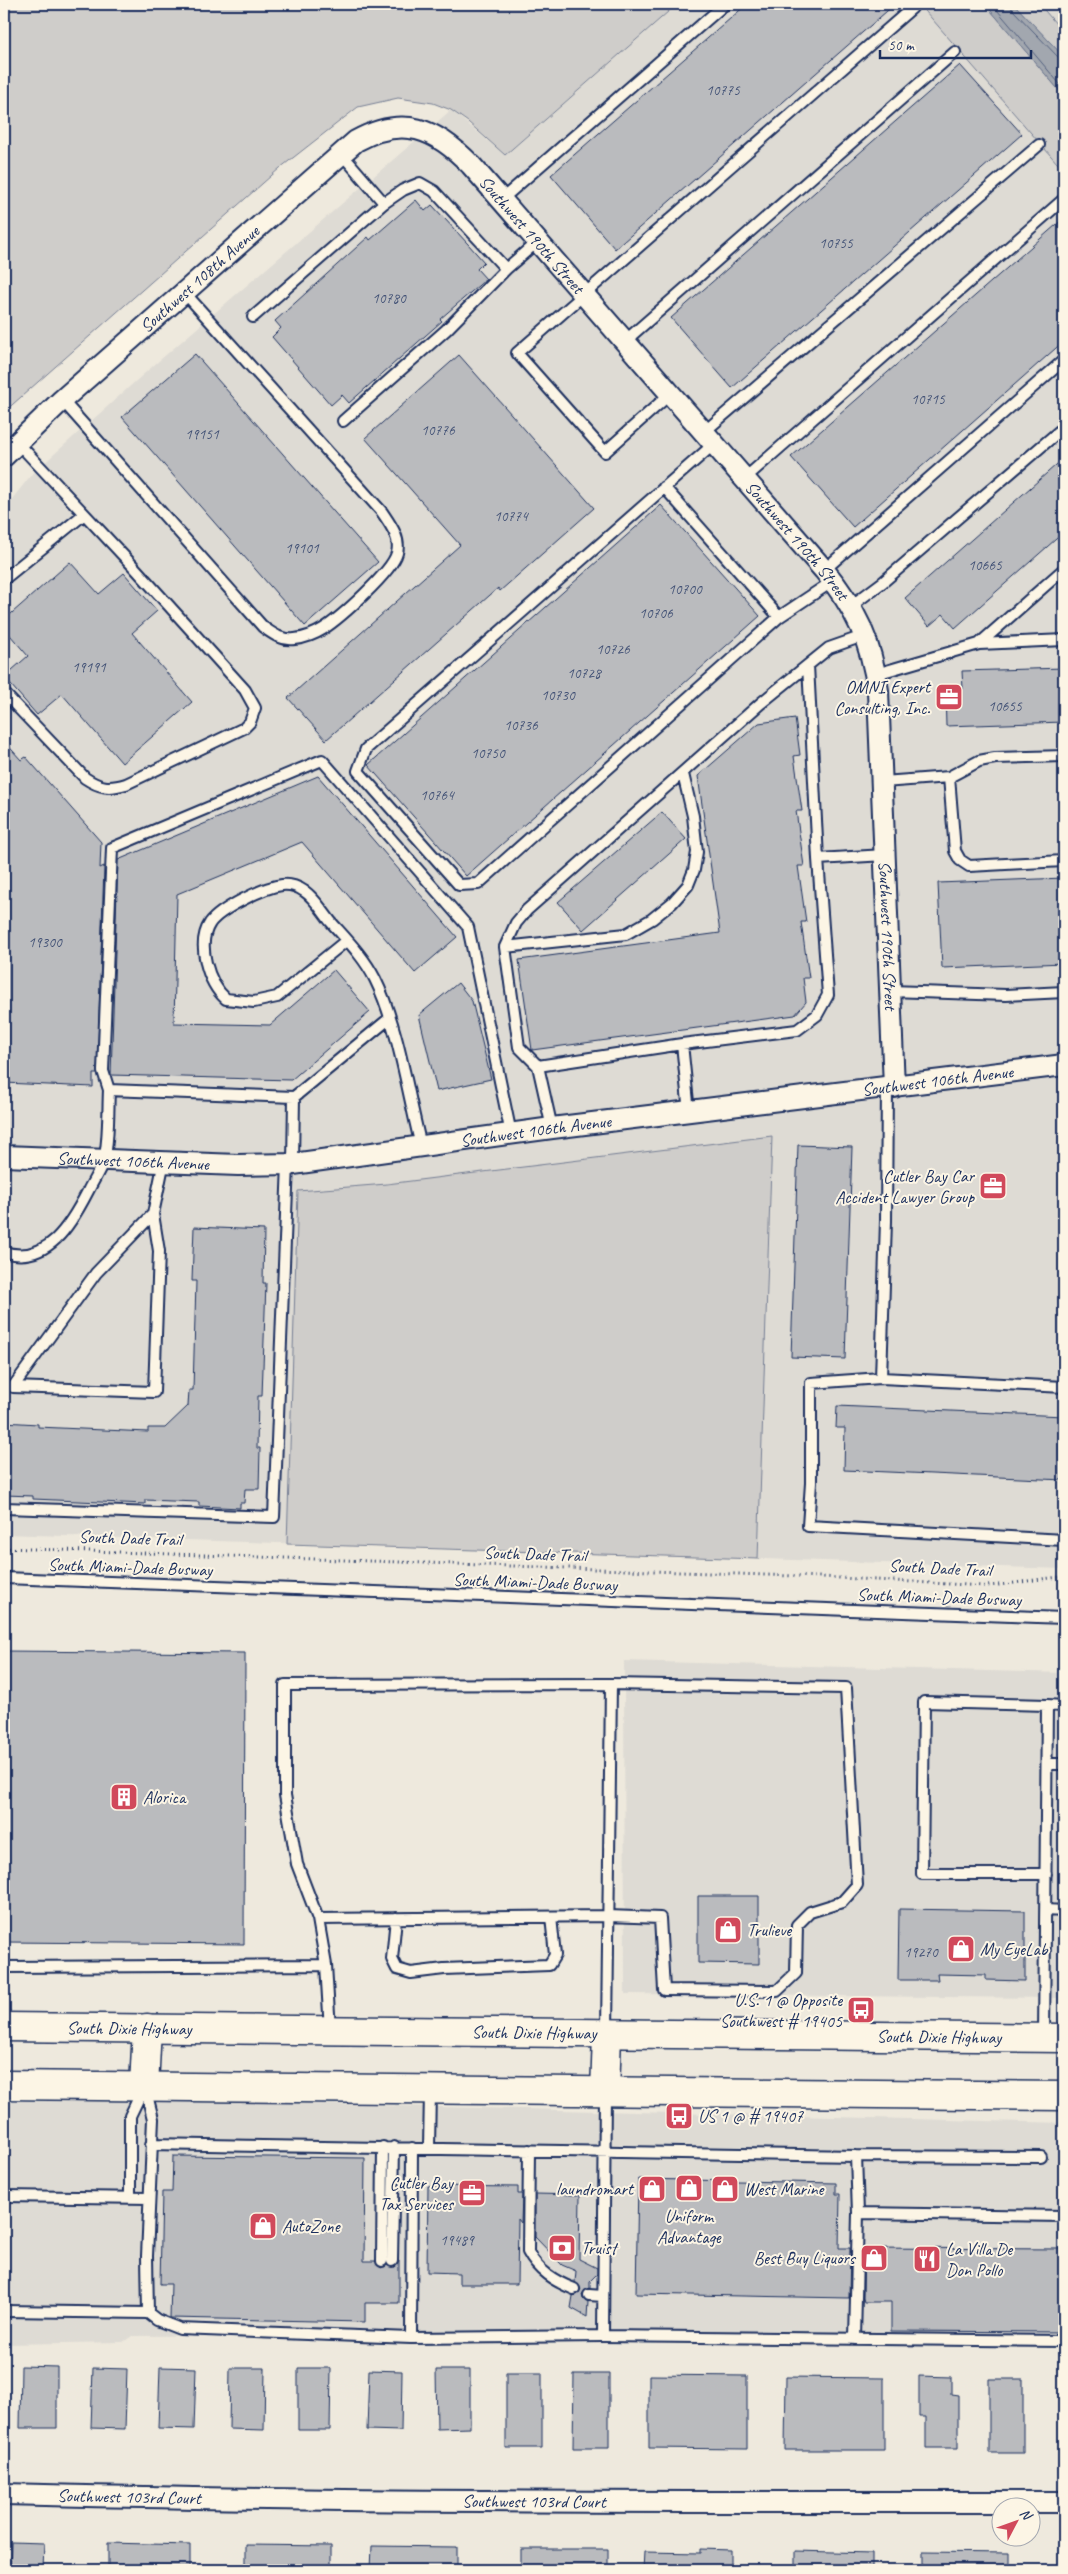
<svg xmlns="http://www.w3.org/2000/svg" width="1068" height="2574" viewBox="0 0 1068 2574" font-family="Caveat,sans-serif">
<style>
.built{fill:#dedbd4}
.green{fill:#cfcdca;stroke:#757e94}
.water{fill:#a2a7af;stroke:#6c778f}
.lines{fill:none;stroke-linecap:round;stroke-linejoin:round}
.shore{stroke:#515f7e;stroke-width:1}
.building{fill:#babbbe;stroke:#1b2f5e}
.service-casing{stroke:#1b2f5e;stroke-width:14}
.minor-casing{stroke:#1b2f5e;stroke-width:24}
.trunk-casing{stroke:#1b2f5e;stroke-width:31}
.path{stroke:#1b2f5e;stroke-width:3;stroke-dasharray:1 4;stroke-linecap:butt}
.service{stroke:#fcf5e5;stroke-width:10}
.minor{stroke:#fcf5e5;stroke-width:20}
.trunk{stroke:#fcf5e5;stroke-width:28}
.labels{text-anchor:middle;stroke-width:4;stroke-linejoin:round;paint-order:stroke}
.number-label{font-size:15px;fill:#435276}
.street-label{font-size:18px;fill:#1b2f5e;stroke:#fcf5e5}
.poi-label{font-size:18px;fill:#1b2f5e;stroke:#fcf5e5;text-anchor:start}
</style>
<rect width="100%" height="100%" fill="#eee9dd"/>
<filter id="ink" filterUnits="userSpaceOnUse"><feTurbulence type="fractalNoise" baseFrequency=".02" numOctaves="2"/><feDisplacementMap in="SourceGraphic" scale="10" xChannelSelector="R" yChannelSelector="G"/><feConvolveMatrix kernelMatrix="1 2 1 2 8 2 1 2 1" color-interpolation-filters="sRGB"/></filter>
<g filter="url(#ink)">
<!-- built -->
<path class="built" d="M 677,4 L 919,4 L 1064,171 L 1064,1569 L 4,1534 L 4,509 L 32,474 L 146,372 L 451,110 L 505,155 Z
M 1039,4 L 1064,4 L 1064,33 Z
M 624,1661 L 1064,1673 L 1064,1998 L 625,1994 Z
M 168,2100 L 1064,2123 L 1064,2335 L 609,2332 L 132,2336 L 123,2342 L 4,2344 L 4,2101 Z"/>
<!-- green -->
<path class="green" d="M 4,4 L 677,4 L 505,155 L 468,122 L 451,110 L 433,103 L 398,98 L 358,107 L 280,168 L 4,412 Z
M 919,4 L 985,4 L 1064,96 L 1064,171 Z
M 1014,4 L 1039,4 L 1064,33 L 1064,57 Z
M 772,1136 L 758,1559 L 287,1544 L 298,1191 L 387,1184 Z"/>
<!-- water -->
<path class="water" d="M 985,4 L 1014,4 L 1064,57 L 1064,96 Z"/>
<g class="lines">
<!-- shore -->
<path class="shore" d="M 992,4 L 1064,89
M 1011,4 L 1012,9 L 1059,58 L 1064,60"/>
</g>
<!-- building -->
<path class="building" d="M 747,4 L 895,4 L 615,249 L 551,175 Z
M 960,65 L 1022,134 L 732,388 L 671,318 Z
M 416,200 L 425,211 L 432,205 L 468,244 L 484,262 L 477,269 L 486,279 L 440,319 L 442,321 L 349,403 L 342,395 L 331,405 L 272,337 L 281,328 L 275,321 L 368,237 L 370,240 Z
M 1064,218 L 1064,341 L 853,527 L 791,457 Z
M 195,354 L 378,562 L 305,626 L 122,417 Z
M 459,355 L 594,508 L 500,591 L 498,588 L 326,740 L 288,698 L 460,545 L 365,438 Z
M 1064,458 L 1064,532 L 955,628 L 943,614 L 929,626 L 905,598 Z
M 661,505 L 760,616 L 466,876 L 368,765 Z
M 70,562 L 99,594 L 124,573 L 157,611 L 132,633 L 192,702 L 122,763 L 62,694 L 37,715 L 4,677 L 28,656 L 4,628 L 4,620 Z
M 1064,668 L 1064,722 L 946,726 L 945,690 L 963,689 L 962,671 Z
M 795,718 L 800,755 L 794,756 L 802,811 L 796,811 L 804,866 L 798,866 L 806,922 L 801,922 L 809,978 L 803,978 L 806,1002 L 795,1015 L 532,1050 L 519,960 L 720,933 L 698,776 L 759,723 Z
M 4,741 L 21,760 L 26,757 L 101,842 L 100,868 L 104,866 L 97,1074 L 93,1074 L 93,1087 L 4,1083 Z
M 318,776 L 457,937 L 415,973 L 302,842 L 177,894 L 174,1023 L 270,1025 L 334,970 L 370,1012 L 291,1080 L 111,1075 L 118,860 Z
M 662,812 L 686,839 L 583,930 L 558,902 Z
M 1064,878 L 1064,963 L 942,968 L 938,883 Z
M 458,983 L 472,1001 L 491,1079 L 437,1091 L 419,1015 Z
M 798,1145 L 852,1147 L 845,1359 L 791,1357 Z
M 194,1227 L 264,1230 L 263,1283 L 266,1283 L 262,1396 L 258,1396 L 257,1448 L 260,1448 L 259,1489 L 245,1489 L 244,1503 L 240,1503 L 240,1508 L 199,1506 L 199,1502 L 145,1500 L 145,1504 L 33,1499 L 33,1496 L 4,1495 L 4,1422 L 38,1424 L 38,1427 L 148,1432 L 148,1428 L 165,1428 L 188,1406 L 189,1390 L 193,1390 L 196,1281 L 192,1281 Z
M 837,1406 L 1064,1416 L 1064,1480 L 844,1470 L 845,1428 L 836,1428 Z
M 4,1651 L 245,1653 L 244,1944 L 4,1942 Z
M 698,1896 L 759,1896 L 759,1964 L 698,1963 Z
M 899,1909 L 1025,1911 L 1025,1981 L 986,1980 L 986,1975 L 937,1974 L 938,1980 L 898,1980 Z
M 173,2156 L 365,2158 L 364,2261 L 375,2261 L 381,2268 L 387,2265 L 395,2267 L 399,2261 L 399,2303 L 365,2303 L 365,2322 L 170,2318 L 171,2284 L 160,2284 L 162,2192 L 172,2192 Z
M 638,2179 L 836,2183 L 836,2194 L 840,2194 L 839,2248 L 850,2248 L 849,2298 L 636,2294 Z
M 428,2186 L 518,2187 L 518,2194 L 522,2194 L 521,2223 L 518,2219 L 517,2284 L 459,2284 L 459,2273 L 427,2272 Z
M 535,2194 L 580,2195 L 579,2259 L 597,2268 L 597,2274 L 590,2281 L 590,2288 L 582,2294 L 583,2298 L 588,2302 L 587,2317 L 571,2308 L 573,2296 L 578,2294 L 581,2289 L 575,2282 L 576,2271 L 562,2265 L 535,2237 Z
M 864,2248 L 1064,2249 L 1064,2332 L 891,2331 L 891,2302 L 864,2302 L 863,2298 Z
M 21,2366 L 57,2367 L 57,2428 L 20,2428 Z
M 160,2367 L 196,2368 L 194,2429 L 158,2428 Z
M 93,2368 L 127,2369 L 125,2429 L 91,2428 Z
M 230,2368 L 265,2368 L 264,2430 L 229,2429 Z
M 298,2368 L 331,2368 L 330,2430 L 298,2430 Z
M 369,2370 L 402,2371 L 401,2431 L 367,2430 Z
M 436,2370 L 470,2370 L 470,2428 L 437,2429 Z
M 506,2373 L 542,2373 L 542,2448 L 506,2448 Z
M 574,2374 L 609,2374 L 609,2448 L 573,2448 Z
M 649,2375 L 747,2376 L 747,2449 L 649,2448 Z
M 919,2376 L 951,2377 L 951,2394 L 958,2395 L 958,2448 L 926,2448 L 926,2417 L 919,2417 Z
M 786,2377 L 884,2378 L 884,2450 L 785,2450 Z
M 989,2379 L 1023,2379 L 1023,2453 L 989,2453 Z
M 11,2542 L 44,2543 L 43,2570 L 10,2570 Z
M 108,2543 L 190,2545 L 190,2570 L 108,2570 Z
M 246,2545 L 331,2546 L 331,2570 L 246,2570 Z
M 372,2546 L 457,2547 L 457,2570 L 371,2570 Z
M 521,2549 L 608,2549 L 608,2570 L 521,2570 Z
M 700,2549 L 731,2550 L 731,2570 L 643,2570 L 644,2552 L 700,2553 Z
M 795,2551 L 872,2553 L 872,2570 L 795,2570 Z
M 923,2552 L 1009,2553 L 1009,2570 L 923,2570 Z"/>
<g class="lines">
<defs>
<path id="service" d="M 341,153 L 384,203
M 501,200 L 725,4
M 253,317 L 384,203 L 403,190 L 420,183 L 434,191 L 506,269
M 625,341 L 955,52
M 670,394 L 605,452 L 517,353 L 912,8 L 908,4
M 62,400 L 263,627 C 273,634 282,641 295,639 C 304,638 315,634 323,629 C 340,618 392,572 397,553 C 401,538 390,524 382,512 L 184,292
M 343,421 L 446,330 L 506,269 L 538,241
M 704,432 L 1039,145
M 714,444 L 366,749 L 358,771 L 459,885 L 478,884 L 779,617 L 833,581
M 744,479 L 1064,199
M 664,487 L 779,617
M 824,570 L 1064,360
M 4,579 L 83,515
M 851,606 L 883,582 L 1064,427
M 979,644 L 1064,569
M 876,674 L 979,644 L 1064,640
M 4,693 L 85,778 C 100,788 109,789 126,784 L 244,728 L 250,722 L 255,708 L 245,690 L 134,567 L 17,442
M 949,777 L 979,761 L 995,758 L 1064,756
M 883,782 L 949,777 L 955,851 L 960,860 L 969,866 L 1064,861
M 818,859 L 885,855
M 347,940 L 277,997 L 254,1002 L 226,999 C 208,983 196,944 210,923 C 220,909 264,887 282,885 C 290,884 298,887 304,891 C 314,897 323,912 331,922 C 347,940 364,957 375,979 C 398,1025 408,1095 421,1146
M 505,947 L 626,934 L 652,919 L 672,903 L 688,885 L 694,870 L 697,852 L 693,816 L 683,774
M 891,991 L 1006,995 L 1064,992
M 390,1018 L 294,1097 L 109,1090 L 103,1071 L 112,848 L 322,760 L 468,927 L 511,1134
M 682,1044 L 689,1112
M 538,1066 L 682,1044 L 797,1030 L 817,1015 L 828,995 L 818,859 L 808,665
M 887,1088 L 886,1221 L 881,1378 L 811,1383 L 811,1483 L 808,1526 L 1064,1540
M 552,1128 L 538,1066 L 519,1047 L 505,947 L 516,923 L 527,910 L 761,703 L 829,648 L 866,635
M 293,1164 L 294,1097
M 153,1214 L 159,1251 L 154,1392 L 13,1387 L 96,1273 L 153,1214 L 164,1161
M 4,1252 C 48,1265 71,1224 88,1191 C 93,1181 100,1170 104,1160 C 109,1143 108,1109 109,1090
M 881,1378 L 1064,1387
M 4,1508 L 274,1517 L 288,1164
M 4,1578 L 1064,1618
M 1047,1764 L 1064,1764
M 1046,1874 L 922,1874 L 924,1702 L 1047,1705
M 1046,1910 L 1064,1911
M 396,1918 L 392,1959 L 397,1969 L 411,1973 L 444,1969 L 549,1965 L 555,1955 L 551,1917
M 318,1919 L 609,1916 L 660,1918 L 664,1990 L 777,1991 L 796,1973 L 797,1925 L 810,1912 L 842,1902 L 857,1885 L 846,1688 L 611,1684 L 285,1685 L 285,1795 L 297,1864 L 318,1919 L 326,1965
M 4,1967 L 326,1965 L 330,2030
M 607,2033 L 611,1684
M 1044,2038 L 1047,1705 L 1064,1706
M 151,2144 L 856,2156 L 858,2213 L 1064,2216
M 429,2148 L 430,2091
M 529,2150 L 528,2252 C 538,2271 554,2281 574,2289
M 856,2156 L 1041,2157
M 4,2196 L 149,2198
M 130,2197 L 130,2116 L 143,2089
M 382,2261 L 383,2147
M 392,2261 L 394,2147
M 589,2295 L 603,2296
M 4,2311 L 148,2313 L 147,2256 L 153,2119 L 145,2087
M 148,2313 L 157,2320 L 180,2329 L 411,2338 L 412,2148
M 603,2336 L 605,2093
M 411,2338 L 603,2336 L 1064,2341
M 855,2339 L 858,2213"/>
<g id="minor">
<path id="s1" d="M 4,456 L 62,400 L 356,141 C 403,115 435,128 471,165 L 824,570 C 856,609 871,641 878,691 L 894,1087"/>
<path id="s2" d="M 4,1156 L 238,1165 L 293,1164 L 552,1128 L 1064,1065"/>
<path id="s3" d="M 4,2494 C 357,2503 711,2502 1064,2502"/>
</g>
<g id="trunk">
<path id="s4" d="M 4,2027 L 1064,2038"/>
<path d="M 4,2085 L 1064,2096"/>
<path d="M 144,2086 L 147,2028"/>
<path d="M 605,2092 L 607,2035"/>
</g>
</defs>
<!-- service casing -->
<use href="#service" class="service-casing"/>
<!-- minor casing -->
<use href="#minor" class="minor-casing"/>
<!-- trunk casing -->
<use href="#trunk" class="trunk-casing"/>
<!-- path -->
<path class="path" d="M 4,1548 L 822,1577 L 985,1586 C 1012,1585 1037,1578 1064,1577"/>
<!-- service -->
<use href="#service" class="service"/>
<!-- minor -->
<use href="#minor" class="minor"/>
<!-- trunk -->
<use href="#trunk" class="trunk"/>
</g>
</g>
<!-- icons -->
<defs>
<symbol id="office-square" viewBox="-11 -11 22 22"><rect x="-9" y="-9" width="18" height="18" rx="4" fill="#d1495b" stroke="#fcf5e5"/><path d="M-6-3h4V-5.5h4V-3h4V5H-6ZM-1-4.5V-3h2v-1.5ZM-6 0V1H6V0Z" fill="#fff"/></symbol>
<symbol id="building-square" viewBox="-11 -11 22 22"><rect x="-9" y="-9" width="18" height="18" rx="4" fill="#d1495b" stroke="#fcf5e5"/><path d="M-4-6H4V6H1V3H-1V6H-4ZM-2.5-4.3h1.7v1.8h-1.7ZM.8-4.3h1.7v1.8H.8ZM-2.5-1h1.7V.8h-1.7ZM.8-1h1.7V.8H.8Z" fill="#fff"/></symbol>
<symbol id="shop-square" viewBox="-11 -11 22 22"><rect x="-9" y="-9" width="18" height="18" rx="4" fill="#d1495b" stroke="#fcf5e5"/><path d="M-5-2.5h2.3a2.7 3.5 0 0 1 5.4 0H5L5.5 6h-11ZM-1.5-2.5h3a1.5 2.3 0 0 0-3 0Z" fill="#fff"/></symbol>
<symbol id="bus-square" viewBox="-11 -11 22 22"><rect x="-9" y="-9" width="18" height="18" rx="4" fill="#d1495b" stroke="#fcf5e5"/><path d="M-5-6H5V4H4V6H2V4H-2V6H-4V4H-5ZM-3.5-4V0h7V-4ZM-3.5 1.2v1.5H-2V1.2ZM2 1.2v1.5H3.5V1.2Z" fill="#fff"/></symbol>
<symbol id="bank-square" viewBox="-11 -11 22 22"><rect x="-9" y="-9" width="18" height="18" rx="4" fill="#d1495b" stroke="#fcf5e5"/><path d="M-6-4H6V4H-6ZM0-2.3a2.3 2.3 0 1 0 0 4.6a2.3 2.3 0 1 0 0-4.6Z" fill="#fff"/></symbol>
<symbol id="restaurant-square" viewBox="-11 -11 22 22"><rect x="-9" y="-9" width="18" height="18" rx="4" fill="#d1495b" stroke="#fcf5e5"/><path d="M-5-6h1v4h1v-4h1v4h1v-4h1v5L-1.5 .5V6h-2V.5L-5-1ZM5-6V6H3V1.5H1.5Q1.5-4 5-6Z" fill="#fff"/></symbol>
</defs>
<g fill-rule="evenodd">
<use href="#office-square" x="933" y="681" width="32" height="32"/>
<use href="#office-square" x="977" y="1170" width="32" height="32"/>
<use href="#building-square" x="108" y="1781" width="32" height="32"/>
<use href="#shop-square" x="712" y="1914" width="32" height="32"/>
<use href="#shop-square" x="945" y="1933" width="32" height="32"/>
<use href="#bus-square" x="845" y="1994" width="32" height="32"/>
<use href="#bus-square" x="663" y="2100" width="32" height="32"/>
<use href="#shop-square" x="673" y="2172" width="32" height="32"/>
<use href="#shop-square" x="636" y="2173" width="32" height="32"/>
<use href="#shop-square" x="709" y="2173" width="32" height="32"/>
<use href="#office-square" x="456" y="2177" width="32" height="32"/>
<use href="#shop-square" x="247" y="2210" width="32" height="32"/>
<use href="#bank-square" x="546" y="2232" width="32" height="32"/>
<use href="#shop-square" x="858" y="2242" width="32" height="32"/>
<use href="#restaurant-square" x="911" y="2243" width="32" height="32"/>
</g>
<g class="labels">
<!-- number labels -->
<g class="number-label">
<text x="723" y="95">10775</text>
<text x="836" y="248">10755</text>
<text x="389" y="303">10780</text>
<text x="928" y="404">10715</text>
<text x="438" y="435">10776</text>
<text x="202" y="439">19151</text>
<text x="511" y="521">10774</text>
<text x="302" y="553">19101</text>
<text x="985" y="570">10665</text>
<text x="685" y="594">10700</text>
<text x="656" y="618">10706</text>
<text x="613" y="654">10726</text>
<text x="89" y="672">19191</text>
<text x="584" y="678">10728</text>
<text x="558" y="700">10730</text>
<text x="1005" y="711">10655</text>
<text x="521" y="730">10736</text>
<text x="488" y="758">10750</text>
<text x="437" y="800">10764</text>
<text x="45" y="947">19300</text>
<text x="921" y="1957">19270</text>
<text x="457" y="2245">19489</text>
</g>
<!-- street labels -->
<g class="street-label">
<text dy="6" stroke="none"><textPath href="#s1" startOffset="694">Southwest 190th Street</textPath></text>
<text dy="6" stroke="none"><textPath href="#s1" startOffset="264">Southwest 108th Avenue</textPath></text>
<text dy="6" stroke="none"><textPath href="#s1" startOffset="1099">Southwest 190th Street</textPath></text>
<text dy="6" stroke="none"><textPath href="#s1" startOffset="1518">Southwest 190th Street</textPath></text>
<text dy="6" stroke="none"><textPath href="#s2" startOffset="939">Southwest 106th Avenue</textPath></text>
<text dy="6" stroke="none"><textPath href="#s2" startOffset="534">Southwest 106th Avenue</textPath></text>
<text dy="6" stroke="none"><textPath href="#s2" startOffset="129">Southwest 106th Avenue</textPath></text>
<text transform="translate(130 1538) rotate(2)" y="6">South Dade Trail</text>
<text transform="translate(535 1554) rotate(2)" y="6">South Dade Trail</text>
<text transform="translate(130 1567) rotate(2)" y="6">South Miami-Dade Busway</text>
<text transform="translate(940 1568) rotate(3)" y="6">South Dade Trail</text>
<text transform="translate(535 1582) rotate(2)" y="6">South Miami-Dade Busway</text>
<text transform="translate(939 1597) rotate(2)" y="6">South Miami-Dade Busway</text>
<text dy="6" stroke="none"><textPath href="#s4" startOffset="125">South Dixie Highway</textPath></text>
<text dy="6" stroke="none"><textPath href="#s4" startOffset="530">South Dixie Highway</textPath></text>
<text dy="6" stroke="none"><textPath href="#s4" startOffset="935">South Dixie Highway</textPath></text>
<text dy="6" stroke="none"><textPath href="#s3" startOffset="125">Southwest 103rd Court</textPath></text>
<text dy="6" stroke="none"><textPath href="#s3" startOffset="530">Southwest 103rd Court</textPath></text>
</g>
<!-- poi labels -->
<g class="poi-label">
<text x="930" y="693" text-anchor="end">OMNI Expert<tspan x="930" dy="21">Consulting, Inc.</tspan></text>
<text x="974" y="1182" text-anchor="end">Cutler Bay Car<tspan x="974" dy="21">Accident Lawyer Group</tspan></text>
<text x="143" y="1803">Alorica</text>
<text x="747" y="1936">Trulieve</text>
<text x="980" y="1955">My EyeLab</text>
<text x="842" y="2006" text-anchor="end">U.S. 1 @ Opposite<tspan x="842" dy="21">Southwest # 19405</tspan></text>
<text x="698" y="2122">US 1 @ # 19407</text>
<text x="453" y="2189" text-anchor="end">Cutler Bay<tspan x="453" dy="21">Tax Services</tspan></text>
<text x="633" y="2195" text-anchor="end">laundromart</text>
<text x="744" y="2195">West Marine</text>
<text x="689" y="2222" text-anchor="middle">Uniform<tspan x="689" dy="21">Advantage</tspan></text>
<text x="282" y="2232">AutoZone</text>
<text x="581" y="2254">Truist</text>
<text x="946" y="2255">La Villa De<tspan x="946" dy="21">Don Pollo</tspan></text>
<text x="855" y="2264" text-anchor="end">Best Buy Liquors</text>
</g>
</g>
<!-- margin -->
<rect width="1068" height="2574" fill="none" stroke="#fcf5e5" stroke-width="20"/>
<rect x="10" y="10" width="1048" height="2554" fill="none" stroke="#1b2f5e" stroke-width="2" filter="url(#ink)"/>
<!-- north arrow -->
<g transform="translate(1016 2522) rotate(49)"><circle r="24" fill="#fcf5e5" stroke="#a2a6af"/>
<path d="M0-4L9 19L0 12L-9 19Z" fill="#d1495b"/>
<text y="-8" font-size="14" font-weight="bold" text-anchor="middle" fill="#1b2f5e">N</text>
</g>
<!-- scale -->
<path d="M880 50v8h151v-8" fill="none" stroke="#1b2f5e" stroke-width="2.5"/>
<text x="888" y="50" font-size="15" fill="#1b2f5e" stroke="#fcf5e5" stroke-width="4" paint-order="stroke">50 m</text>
</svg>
